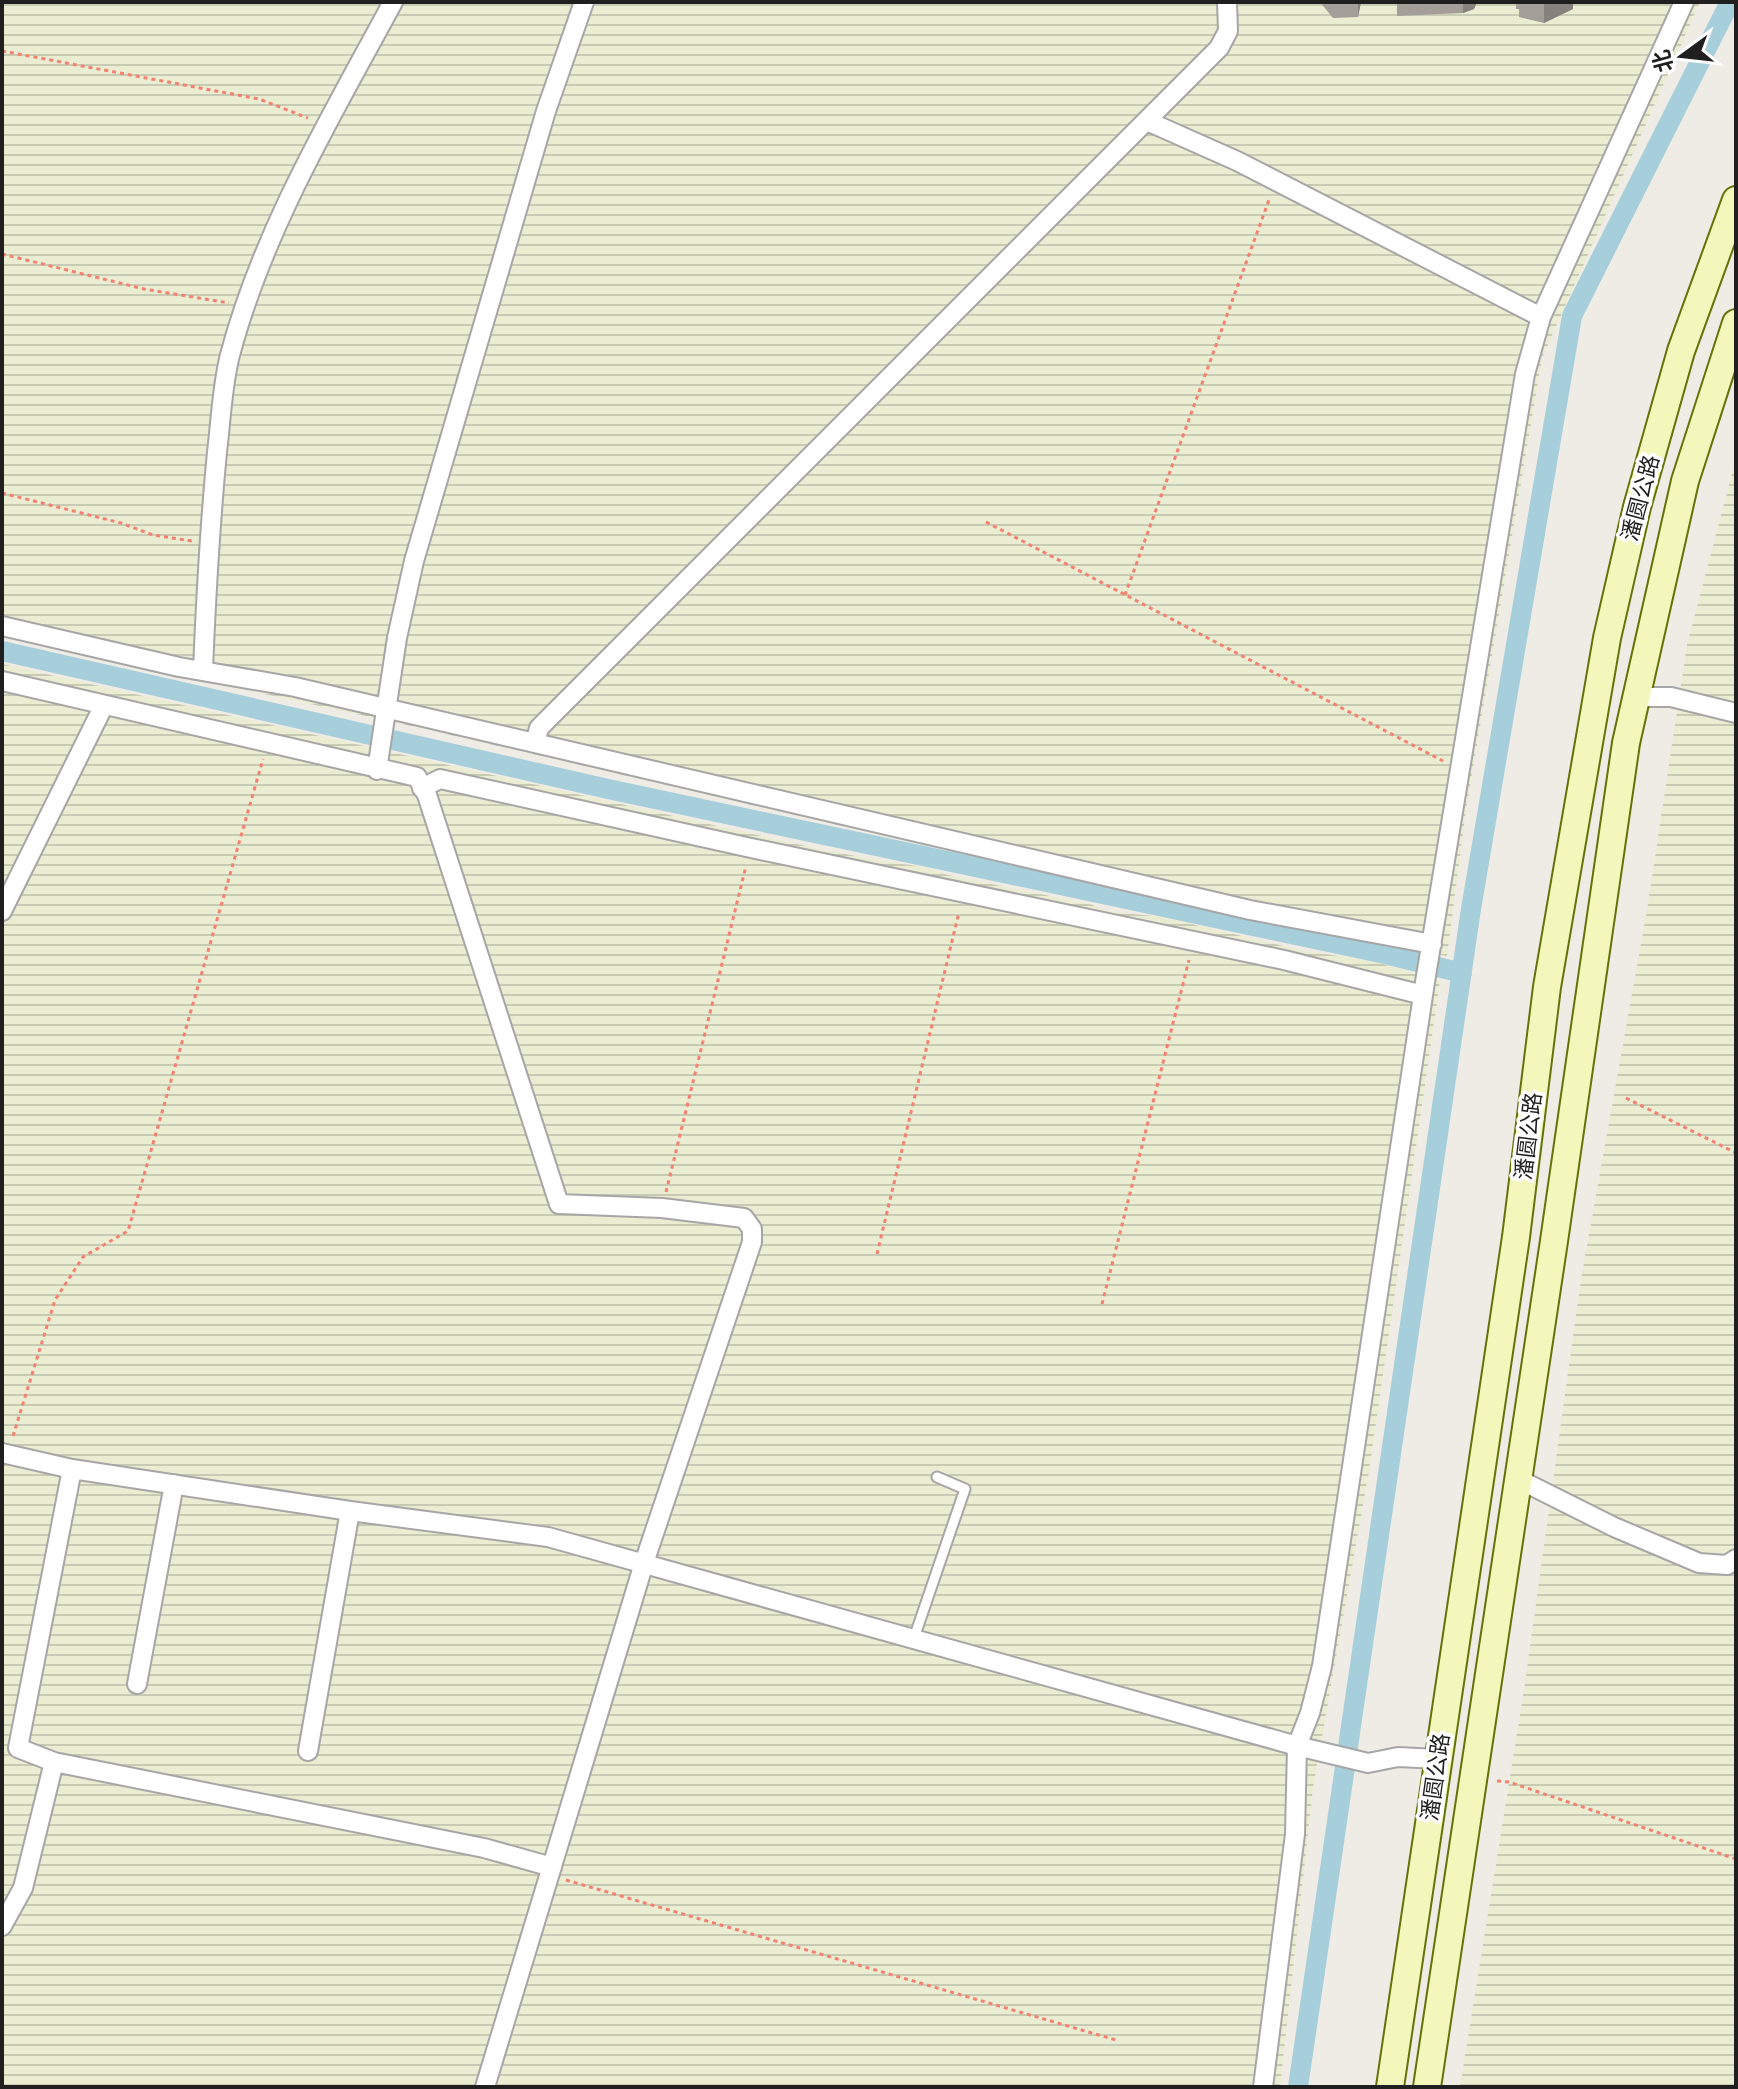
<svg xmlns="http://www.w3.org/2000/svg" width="1738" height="2089" viewBox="0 0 1738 2089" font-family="'DejaVu Sans','Noto Sans SC',sans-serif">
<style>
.farmland{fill:url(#farmland-rules)}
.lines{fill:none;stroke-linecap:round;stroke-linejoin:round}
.canal{stroke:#a7cedb;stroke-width:20}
.lane-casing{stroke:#a6a6a6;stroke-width:13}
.street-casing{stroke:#a6a6a6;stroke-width:22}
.secondary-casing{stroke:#657209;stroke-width:30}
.path{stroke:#f48171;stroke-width:3;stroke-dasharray:4 4;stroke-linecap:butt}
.lane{stroke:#fff;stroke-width:9}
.street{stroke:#fff;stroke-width:18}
.secondary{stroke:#f3f7bb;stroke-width:26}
.wall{fill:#a49e99}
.shaded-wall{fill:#86817d}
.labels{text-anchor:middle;stroke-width:7;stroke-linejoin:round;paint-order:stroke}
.street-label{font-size:22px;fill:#1f1f1f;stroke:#fff}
</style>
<defs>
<pattern id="farmland-rules" width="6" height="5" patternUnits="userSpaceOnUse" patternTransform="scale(2)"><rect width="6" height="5" fill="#eaedd1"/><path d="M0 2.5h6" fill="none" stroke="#c8cbb3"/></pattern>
</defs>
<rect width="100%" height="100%" fill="#efece5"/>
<!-- farmland -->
<path class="farmland" d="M 2,2 L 1700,2 L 1542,358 L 1466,810 L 1447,956 L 1230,916 L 425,729 L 2,637 Z
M 1736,458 L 1736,2087 L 1460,2087 L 1524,1690 L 1581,1279 L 1647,910 L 1687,645 Z
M 2,664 L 810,847 L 886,862 L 927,867 L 939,873 L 1093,905 L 1106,911 L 1162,917 L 1300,950 L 1376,962 L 1440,981 L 1369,1471 L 1313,1788 L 1280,2087 L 2,2087 Z"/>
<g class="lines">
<!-- canal -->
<path class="canal" d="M 2,651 L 608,789 L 1385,954 L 1462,973
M 1298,2087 L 1471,909 L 1572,316 L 1730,2"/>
<defs>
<path id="lane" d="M 914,1638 L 965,1489 L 937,1477"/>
<path id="street" d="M 1147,121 L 1237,161 L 1541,317
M 2,626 L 179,667 L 295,687 L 1250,910 L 1432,944
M 203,670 C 206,597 210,525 217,452 C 221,420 222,386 230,355 C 263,230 332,115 393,2
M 2,681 L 417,777 L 427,795 L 559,1204 L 662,1208 L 744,1218 L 752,1229 L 752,1242 L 644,1563 L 485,2087
M 1635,697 L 1671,697 L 1736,713
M 535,743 L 539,728 L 1219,48 L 1228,31 L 1227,2
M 377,770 L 397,638 L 414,561 L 546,111 L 584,2
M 422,788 L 440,779 L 751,848 L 1284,960 L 1423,995
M 2,911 L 104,705
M 2,1453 L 72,1469 L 350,1511 L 548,1537 L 1297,1746 L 1368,1763 L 1398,1757 L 1438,1759
M 72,1469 L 18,1748 L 54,1762 L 484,1848 L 552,1867
M 1518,1479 L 1614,1527 L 1699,1563 L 1727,1565 L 1736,1559
M 137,1684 L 174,1484
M 308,1751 L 350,1511
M 2,1926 L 23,1888 L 54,1762
M 1263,2087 L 1295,1834 L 1297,1746 L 1310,1713 L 1322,1666 L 1425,982 L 1525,374 L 1541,317 L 1684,2"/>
<path id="secondary" d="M 1390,2087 L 1516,1237 L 1547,987 L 1607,638 L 1637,507 L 1681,351 L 1736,200
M 1427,2087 L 1554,1241 L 1626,743 L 1685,481 L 1736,323"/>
</defs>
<!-- lane casing -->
<use href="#lane" class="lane-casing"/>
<!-- street casing -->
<use href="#street" class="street-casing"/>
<!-- secondary casing -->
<use href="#secondary" class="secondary-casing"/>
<!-- path -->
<path class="path" d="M 2,51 L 259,99 L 308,118
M 2,254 L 144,289 L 229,303
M 2,493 L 121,523 L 153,535 L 192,541
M 986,522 L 1443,761
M 1125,595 L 1270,197
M 1626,1098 L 1736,1153
M 666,1192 L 746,866
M 877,1254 L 959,912
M 1102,1304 L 1189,960
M 13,1436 L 55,1300 L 83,1257 L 128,1231 L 263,759
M 1497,1781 L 1509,1782 L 1736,1859
M 566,1880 L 1116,2040"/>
<!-- lane -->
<use href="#lane" class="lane"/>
<!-- street -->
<use href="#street" class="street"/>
<!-- secondary -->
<use href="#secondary" class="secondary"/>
</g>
<!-- wall -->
<path class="wall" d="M 1320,2 L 1361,2 L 1358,17 L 1333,18 Z
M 1397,2 L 1477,2 L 1474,9 L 1463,13 L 1397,16 Z
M 1516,2 L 1573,2 L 1573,9 L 1544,23 L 1519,17 L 1519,9 L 1516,9 Z"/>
<!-- shaded-wall -->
<path class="shaded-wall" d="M 1358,2 L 1361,2 L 1358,17 Z
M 1463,2 L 1477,2 L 1474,9 L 1463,13 Z
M 1544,2 L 1573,2 L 1573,9 L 1544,23 Z"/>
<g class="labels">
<!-- street labels -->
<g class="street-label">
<text transform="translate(1640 498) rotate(-75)" y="8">潘圆公路</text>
<text transform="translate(1528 1136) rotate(-83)" y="8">潘圆公路</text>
<text transform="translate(1435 1777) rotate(-82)" y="8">潘圆公路</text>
</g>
</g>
<!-- border -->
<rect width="1738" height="2089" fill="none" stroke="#1f1f1f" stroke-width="8"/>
<!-- north arrow -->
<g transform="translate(1682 56) rotate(255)" stroke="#ffffff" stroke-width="6" paint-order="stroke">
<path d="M0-6L14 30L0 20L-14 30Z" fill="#1f1f1f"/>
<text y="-12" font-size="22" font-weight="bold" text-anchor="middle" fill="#1f1f1f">北</text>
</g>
</svg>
